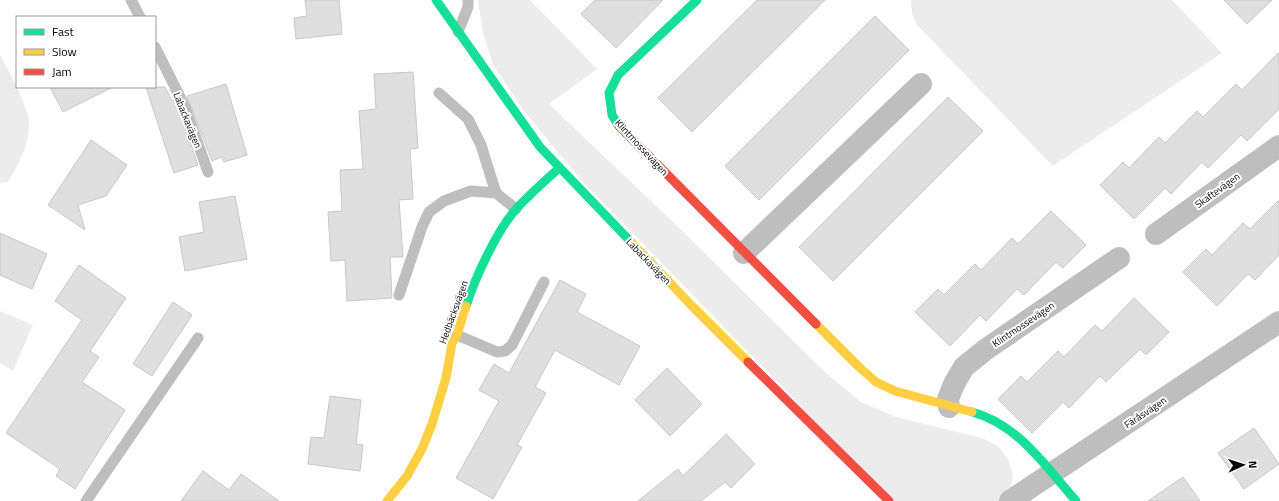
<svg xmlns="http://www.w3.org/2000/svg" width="1279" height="501" viewBox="0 0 1279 501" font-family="'Titillium Web',sans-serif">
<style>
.green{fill:#ececec}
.building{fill:#dfdfdf;stroke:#c7c7c7}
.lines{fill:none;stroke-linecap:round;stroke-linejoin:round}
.lane{stroke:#bebebe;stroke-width:11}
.street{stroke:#bebebe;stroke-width:22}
.fast{stroke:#16e098;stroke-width:9}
.slow{stroke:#ffcf43;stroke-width:9}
.jam{stroke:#f24e42;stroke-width:9}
.labels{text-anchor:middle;stroke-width:4;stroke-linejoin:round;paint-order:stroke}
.street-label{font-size:10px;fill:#000;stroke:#fff}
</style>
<rect width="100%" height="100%" fill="#fff"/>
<!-- green -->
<path class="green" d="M 478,0 L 530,0 L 597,69 L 549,104 L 675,224 L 826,373 L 861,402 L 896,417 L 982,438 L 998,446 L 1008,459 L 1013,475 L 1010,491 L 1002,501 L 893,501 L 582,181 L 524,111 L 493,65 L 483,33 Z
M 911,0 L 1172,0 L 1222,53 L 1053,166 L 917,25 L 912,14 Z
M 0,54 C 9,73 28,104 29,123 C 30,144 18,165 8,182 L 0,183 Z
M 0,311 L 33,325 L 13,371 L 0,363 Z"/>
<!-- building -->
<path class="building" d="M 305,0 L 339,0 L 342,34 L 296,39 L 294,18 L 307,16 Z
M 595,0 L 663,0 L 616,48 L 581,14 Z
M 757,0 L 825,0 L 692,132 L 658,98 Z
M 1224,0 L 1272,0 L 1247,24 Z
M 875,16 L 909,50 L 759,200 L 725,166 Z
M 1279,52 L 1279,109 L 1247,141 L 1241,135 L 1208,168 L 1202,162 L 1171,194 L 1165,188 L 1134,219 L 1100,185 L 1123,162 L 1129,168 L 1159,137 L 1165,143 L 1197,111 L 1203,117 L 1236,84 L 1242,90 Z
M 413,72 L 418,148 L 410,149 L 413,199 L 399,200 L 403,257 L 390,257 L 392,298 L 347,301 L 345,260 L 331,261 L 328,212 L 342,211 L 340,170 L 363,169 L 359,111 L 376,109 L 374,74 Z
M 226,84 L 247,155 L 224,162 L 222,157 L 212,161 L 187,96 Z
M 50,87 L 113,87 L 63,112 Z
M 146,87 L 165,87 L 172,101 L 174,100 L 179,110 L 198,165 L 174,173 Z
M 948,97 L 983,131 L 833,281 L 799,247 Z
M 91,140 L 127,165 L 106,196 L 78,205 L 85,230 L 48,205 Z
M 235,196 L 247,259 L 185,271 L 179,237 L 204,232 L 199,202 Z
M 1279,200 L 1279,255 L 1255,280 L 1248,274 L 1217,306 L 1183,272 L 1206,249 L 1212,255 L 1243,223 L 1250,229 Z
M 1051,211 L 1086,245 L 1063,268 L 1056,262 L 1024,295 L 1017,289 L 986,321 L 980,315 L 950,346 L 915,312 L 938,289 L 944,295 L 975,264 L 981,270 L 1012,238 L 1018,244 Z
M 0,233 L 47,254 L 32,289 L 0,275 Z
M 79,265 L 126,298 L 90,351 L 99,357 L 82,382 L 125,410 L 75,489 L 56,476 L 60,469 L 6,433 L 82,320 L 55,301 Z
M 560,280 L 586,294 L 577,312 L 640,346 L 619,385 L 555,350 L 535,387 L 546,393 L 517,445 L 522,447 L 493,499 L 456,478 L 499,401 L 479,390 L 494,364 L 509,373 Z
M 1134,298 L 1169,332 L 1146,355 L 1140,349 L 1106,382 L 1100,376 L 1069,408 L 1063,402 L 1032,433 L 998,399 L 1021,376 L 1027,382 L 1058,351 L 1064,357 L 1095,325 L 1102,331 Z
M 173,302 L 192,315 L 152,376 L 133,364 Z
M 667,368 L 702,404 L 670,436 L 635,400 Z
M 330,396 L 361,400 L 356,444 L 363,445 L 360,471 L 308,464 L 311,437 L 324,438 Z
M 1254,428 L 1279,464 L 1244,489 L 1218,453 Z
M 726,434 L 755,464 L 731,488 L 725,482 L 701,501 L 638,501 L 678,469 L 683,476 Z
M 203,471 L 229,490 L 241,474 L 279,501 L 181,501 Z
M 1183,477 L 1200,501 L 1148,501 Z"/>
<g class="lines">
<!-- lane -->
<path class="lane" d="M 131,0 L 140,17
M 458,32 L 468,7 L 468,0
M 155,47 L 185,107 L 208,172
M 439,93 L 468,119 L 481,145 L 496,193
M 399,295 L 422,227 L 429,212 L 444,201 L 471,191 L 496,193 L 516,209
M 457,335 L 497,352 L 505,351 L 512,345 L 544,282
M 86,501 L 198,338"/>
<!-- street -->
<path class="street" d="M 1156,234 L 1279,146
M 744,253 L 921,84
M 949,407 L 948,399 L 954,384 L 964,367 L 985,350 L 1119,258
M 1010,501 L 1279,322"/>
<!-- fast -->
<path class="fast" d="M 436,0 L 540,147 L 632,243
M 619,126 L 612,115 L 609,93 L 618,75 L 697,0
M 466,306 C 475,278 497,230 517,208 C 530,194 545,181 559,168
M 972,412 C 1018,424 1046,467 1076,501"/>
<!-- slow -->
<path class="slow" d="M 632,243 L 691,305 L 748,362
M 816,324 L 858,366 L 876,382 L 895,391 L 972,412
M 387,501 L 407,476 L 422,449 L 432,424 L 446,378 L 452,343 L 457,335 L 466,306"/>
<!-- jam -->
<path class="jam" d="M 619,126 L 816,324
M 748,362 L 889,501"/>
</g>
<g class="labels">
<!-- street labels -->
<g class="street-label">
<text transform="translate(188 120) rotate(68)" y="4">Labackavägen</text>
<text transform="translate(642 147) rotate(47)" y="4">Klintmossevägen</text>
<text transform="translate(1217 190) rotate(-36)" y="4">Skaftevägen</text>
<text transform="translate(649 261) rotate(46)" y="4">Labackavägen</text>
<text transform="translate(453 312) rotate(-70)" y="4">Hedbäcksvägen</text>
<text transform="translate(1023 324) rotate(-34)" y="4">Klintmossevägen</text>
<text transform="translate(1145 412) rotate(-34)" y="4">Färåsvägen</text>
</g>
</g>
<!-- legend -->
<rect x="16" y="16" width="140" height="72" fill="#ffffff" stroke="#999999"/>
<rect x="24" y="29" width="20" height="6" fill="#16e098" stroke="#999999"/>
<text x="52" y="36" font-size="12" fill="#000000">Fast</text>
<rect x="24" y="49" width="20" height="6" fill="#ffcf43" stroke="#999999"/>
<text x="52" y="56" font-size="12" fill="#000000">Slow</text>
<rect x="24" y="69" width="20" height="6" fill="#f24e42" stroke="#999999"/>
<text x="52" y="76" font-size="12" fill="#000000">Jam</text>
<!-- north arrow -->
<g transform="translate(1243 465) rotate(87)" stroke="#ffffff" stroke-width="3" paint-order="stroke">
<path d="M0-3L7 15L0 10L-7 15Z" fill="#000000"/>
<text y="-6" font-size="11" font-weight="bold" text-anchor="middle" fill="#000000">N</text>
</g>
</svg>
